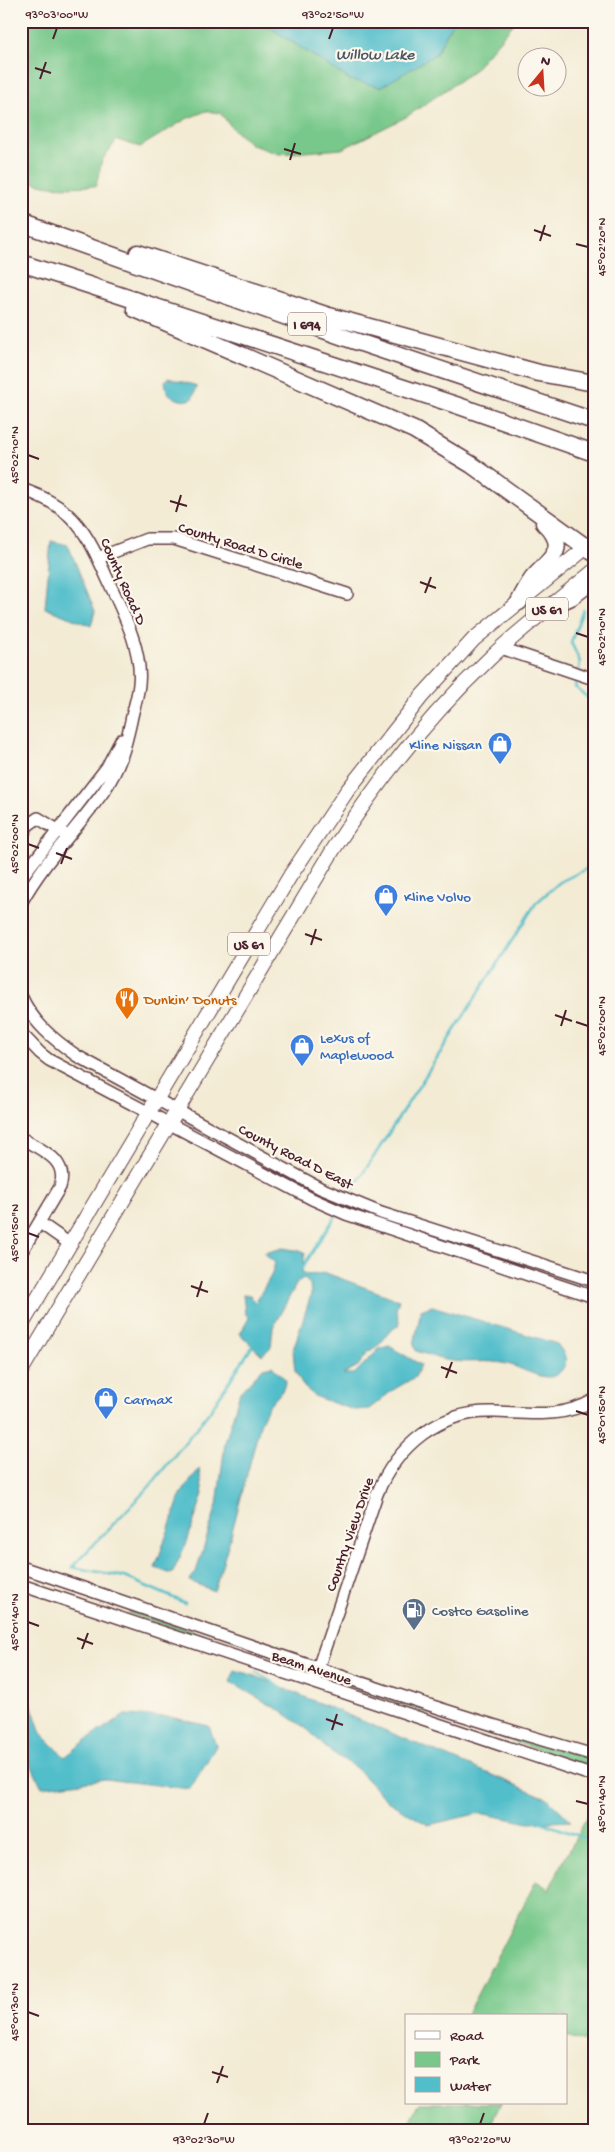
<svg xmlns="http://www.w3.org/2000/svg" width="615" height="2152" viewBox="0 0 615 2152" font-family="'Gochi Hand',sans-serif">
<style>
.green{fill:#77c88a;stroke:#60745a}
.water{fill:#51beca;stroke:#4e6e7a}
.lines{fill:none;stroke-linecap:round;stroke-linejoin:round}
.stream{stroke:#51beca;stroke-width:2.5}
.minor-casing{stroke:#633e44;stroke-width:14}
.major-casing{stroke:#633e44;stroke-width:16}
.highway-casing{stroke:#633e44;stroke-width:19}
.minor{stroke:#fff;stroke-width:11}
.major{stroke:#fff;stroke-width:14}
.highway{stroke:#fff;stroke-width:16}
.ticks{fill:none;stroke:#4a1f2b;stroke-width:2}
.labels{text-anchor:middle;stroke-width:4.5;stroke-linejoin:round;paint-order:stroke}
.shield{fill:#fbf7ec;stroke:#7f6065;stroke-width:1}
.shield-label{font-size:14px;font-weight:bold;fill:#4a1f2b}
.street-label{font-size:15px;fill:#4a1f2b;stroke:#fbf7ec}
.shop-label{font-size:15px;fill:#366cbe;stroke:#fbf7ec;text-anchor:start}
.food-label{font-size:15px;fill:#c56008;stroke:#fbf7ec;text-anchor:start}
.service-label{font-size:15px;fill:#4e5e75;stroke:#fbf7ec;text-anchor:start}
.water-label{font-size:16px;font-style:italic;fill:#4c5763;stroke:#fbf7ec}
.neatline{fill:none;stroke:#4a1f2b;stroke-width:2}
.ticks-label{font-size:12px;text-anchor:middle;fill:#4a1f2b}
</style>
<rect width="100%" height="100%" fill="#fbf7ec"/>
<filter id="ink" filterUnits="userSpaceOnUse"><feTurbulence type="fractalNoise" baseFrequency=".02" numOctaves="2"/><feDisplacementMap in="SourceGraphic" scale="10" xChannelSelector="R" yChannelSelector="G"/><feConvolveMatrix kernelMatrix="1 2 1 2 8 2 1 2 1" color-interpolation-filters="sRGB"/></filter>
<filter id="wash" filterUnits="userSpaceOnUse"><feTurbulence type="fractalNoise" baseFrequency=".0096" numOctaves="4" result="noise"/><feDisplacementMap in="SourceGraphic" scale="20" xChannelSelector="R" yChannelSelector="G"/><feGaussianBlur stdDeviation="1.12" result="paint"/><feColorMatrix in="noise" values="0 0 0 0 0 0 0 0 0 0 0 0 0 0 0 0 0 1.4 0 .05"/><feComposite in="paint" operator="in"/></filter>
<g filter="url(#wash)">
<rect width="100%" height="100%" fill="#f3ebd4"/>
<!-- green -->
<path class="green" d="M 21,21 L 260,21 L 350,80 L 436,54 L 450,27 L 456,21 L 516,21 L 472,72 L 406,117 L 342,149 L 279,154 L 252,145 L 235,131 L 220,113 L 206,111 L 186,119 L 140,147 L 117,140 L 102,160 L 96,186 C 71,186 42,191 21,175 Z
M 129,1610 L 131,1610 L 210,1637 L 188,1633 L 128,1613 Z
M 344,1681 L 532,1743 L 594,1759 L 594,1768 L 361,1691 L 343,1683 Z
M 594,1803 L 594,2045 L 566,2036 L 566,2016 L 466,2016 L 536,1881 L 549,1889 Z
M 420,2103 L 501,2103 L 487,2131 L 405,2131 Z"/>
<!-- water -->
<path class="water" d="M 260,21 L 456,21 L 450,27 L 436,54 L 381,87 L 350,80 Z
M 168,378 L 194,385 L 197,387 L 192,399 C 182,403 175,399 167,392 L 165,381 Z
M 51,541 L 68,545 L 95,611 L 91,626 L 45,608 Z
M 283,1248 L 305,1252 L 302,1272 L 308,1275 L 326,1273 L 399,1300 L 396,1309 L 400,1324 L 389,1332 L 380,1344 L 368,1352 L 358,1366 L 343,1374 L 354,1374 L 379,1349 L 389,1346 L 421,1365 L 415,1377 L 393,1390 L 369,1409 L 354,1410 L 316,1397 L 304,1387 L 295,1371 L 293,1350 L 311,1295 L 310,1284 L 303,1278 L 297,1283 L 273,1327 L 271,1347 L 262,1355 L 240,1334 L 249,1318 L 245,1313 L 243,1295 L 250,1295 L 255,1303 L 271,1276 L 275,1263 L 264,1253 Z
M 432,1306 L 557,1344 C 563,1352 569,1359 563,1368 C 552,1389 523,1367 507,1364 C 487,1359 466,1364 446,1360 C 436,1358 426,1354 416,1351 L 414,1345 L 421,1310 Z
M 272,1366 L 286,1380 L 282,1391 L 268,1407 L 261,1421 L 230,1539 L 214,1591 L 189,1581 L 196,1572 L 217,1505 L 225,1443 L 240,1392 L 263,1368 Z
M 199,1469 L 203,1494 L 187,1542 L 172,1574 L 155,1568 L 181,1494 Z
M 235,1670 L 252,1675 L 547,1798 L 571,1821 L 529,1823 L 480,1813 L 428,1825 L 387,1801 L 356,1768 L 326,1748 L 308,1730 L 281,1711 L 230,1682 Z
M 21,1690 L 27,1692 L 41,1733 L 65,1757 L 93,1735 L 125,1715 L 170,1717 L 209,1726 L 216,1746 L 190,1789 L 105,1779 L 42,1787 L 26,1756 L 21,1755 Z"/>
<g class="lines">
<!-- stream -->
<path class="stream" d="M 579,669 L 580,662 L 571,642 L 583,610
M 577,677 L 575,687 L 594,703
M 348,1197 L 536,903 L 560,882 L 594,865
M 302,1268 L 337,1214
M 72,1567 L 150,1486 L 210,1411 L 253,1345
M 72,1567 L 125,1577 L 185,1603
M 256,1672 L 281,1688
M 539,1821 L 594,1842"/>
</g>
</g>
<g filter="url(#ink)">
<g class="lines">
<defs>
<path id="minor" d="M 21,489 C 74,506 87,533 108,580 C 122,611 143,650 139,684 C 138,697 133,709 131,721 C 125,748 120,767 104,791 C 77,829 43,862 21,903
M 98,558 L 147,539 L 174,539 L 347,594
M 501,648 L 594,679
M 21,838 L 28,825 L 38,818 L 64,834
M 21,878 L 107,767 L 121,740
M 21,996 C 34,1024 53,1039 77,1056 L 320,1188 L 381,1213 L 594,1281
M 21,1033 L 40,1053 L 49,1060 L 312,1199 L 346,1214 L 594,1297
M 21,1138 C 41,1150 69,1159 60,1187 L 21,1253
M 40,1223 L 70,1244
M 21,1567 C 212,1631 400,1700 594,1755
M 21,1585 L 594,1776
M 315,1677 L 377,1494 C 397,1446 439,1410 494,1412 C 529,1413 562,1419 594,1400"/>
<path id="major" d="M 21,1326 L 290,876 L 347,791 L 422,696 L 474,639 L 594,541
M 21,1371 L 333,850 C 378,780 429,716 489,659 C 522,627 559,600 594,571"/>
<path id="highway" d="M 21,223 L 352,340 L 594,421
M 138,253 L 329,316 L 539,373 L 594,383
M 21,263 L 459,406 L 594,453
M 135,309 L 414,430 L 472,465 L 594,553
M 519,602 C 523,594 528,585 533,578 C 551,558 570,548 544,523
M 553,605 L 571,597 L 587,585 L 594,584"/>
</defs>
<!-- minor casing -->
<use href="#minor" class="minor-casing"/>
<!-- major casing -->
<use href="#major" class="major-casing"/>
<!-- highway casing -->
<use href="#highway" class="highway-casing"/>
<!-- minor -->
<use href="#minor" class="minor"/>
<!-- major -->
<use href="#major" class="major"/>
<!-- highway -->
<use href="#highway" class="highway"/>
</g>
</g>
<!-- ticks -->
<path class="ticks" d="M 53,39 L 57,28M 329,39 L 333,28M 35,68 L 51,73M 40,79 L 46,62M 284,149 L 301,154M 290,160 L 295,143M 534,230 L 551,236M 540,241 L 545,225M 576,244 L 588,247M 28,455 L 39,459M 170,501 L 187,506M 176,512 L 181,495M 420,582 L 436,588M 425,593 L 431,577M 576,633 L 588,637M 28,844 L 39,848M 56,853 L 72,859M 61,864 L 67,848M 305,934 L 322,940M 311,945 L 316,929M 555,1015 L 572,1021M 576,1022 L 588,1026M 561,1026 L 566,1010M 28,1233 L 39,1237M 191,1286 L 208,1292M 197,1297 L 202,1281M 441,1367 L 457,1373M 446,1378 L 452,1362M 576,1411 L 588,1415M 28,1622 L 39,1626M 77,1638 L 93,1644M 82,1649 L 88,1633M 326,1719 L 343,1725M 332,1730 L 337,1714M 576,1801 L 588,1804M 28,2012 L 39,2016M 212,2072 L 228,2077M 217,2083 L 223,2066M 204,2124 L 208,2113M 480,2124 L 484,2113"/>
<!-- icons -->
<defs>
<symbol id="shop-pin" viewBox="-11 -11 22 30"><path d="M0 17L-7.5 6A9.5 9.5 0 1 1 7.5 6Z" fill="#3f7fe0" stroke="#fbf7ec"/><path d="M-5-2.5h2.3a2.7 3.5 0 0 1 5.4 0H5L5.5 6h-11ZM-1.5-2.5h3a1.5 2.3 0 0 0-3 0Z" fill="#fff"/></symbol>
<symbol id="restaurant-pin" viewBox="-11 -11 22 30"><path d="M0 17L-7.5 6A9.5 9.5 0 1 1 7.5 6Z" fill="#e8710a" stroke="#fbf7ec"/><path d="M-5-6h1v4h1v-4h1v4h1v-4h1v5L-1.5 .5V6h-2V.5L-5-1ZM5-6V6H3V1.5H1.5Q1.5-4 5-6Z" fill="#fff"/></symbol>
<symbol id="fuel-pin" viewBox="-11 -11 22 30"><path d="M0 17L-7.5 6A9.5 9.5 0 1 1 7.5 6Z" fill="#5c6f8a" stroke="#fbf7ec"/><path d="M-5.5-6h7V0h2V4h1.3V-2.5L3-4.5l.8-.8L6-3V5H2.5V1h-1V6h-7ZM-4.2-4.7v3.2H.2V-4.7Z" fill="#fff"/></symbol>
</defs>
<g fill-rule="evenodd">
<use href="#shop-pin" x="486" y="730" width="28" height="38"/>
<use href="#shop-pin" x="372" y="882" width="28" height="38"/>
<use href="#restaurant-pin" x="113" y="985" width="28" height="38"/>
<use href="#shop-pin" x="288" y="1032" width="28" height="38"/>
<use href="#shop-pin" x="92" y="1385" width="28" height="38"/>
<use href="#fuel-pin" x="400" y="1596" width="28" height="38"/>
</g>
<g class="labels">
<!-- shield labels -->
<g class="shield">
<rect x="288" y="312.5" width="38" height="23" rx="4"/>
<rect x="526" y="597.5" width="42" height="23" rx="4"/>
<rect x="228" y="932.5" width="42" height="23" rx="4"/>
</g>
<g class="shield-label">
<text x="307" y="329">I 694</text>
<text x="547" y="614">US 61</text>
<text x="249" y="949">US 61</text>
</g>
<!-- street labels -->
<g class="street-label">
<text transform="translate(241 545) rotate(17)" y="5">County Road D Circle</text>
<text transform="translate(124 581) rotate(66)" y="5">County Road D</text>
<text transform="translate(296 1156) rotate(27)" y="5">County Road D East</text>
<text transform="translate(349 1534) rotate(-71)" y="5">Country View Drive</text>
<text transform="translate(312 1667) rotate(18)" y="5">Beam Avenue</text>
</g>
<!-- shop labels -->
<g class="shop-label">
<text x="482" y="749" text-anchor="end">Kline Nissan</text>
<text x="404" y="901">Kline Volvo</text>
<text x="320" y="1042">Lexus of<tspan x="320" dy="17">Maplewood</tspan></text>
<text x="124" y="1404">Carmax</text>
</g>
<!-- food labels -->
<g class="food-label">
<text x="144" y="1004">Dunkin’ Donuts</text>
</g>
<!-- service labels -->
<g class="service-label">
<text x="432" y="1615">Costco Gasoline</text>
</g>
<!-- water labels -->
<g class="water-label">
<text x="375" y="59">Willow Lake</text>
</g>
</g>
<!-- margin -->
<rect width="615" height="2152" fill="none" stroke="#fbf7ec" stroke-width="55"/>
<!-- legend -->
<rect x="405" y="2014" width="162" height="90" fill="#fbf7ec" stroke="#b4a19f"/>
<rect x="415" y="2031" width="25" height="8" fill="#ffffff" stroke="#b4a19f"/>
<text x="450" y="2040" font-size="15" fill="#4a1f2b">Road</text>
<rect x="415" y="2052" width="25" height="15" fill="#77c88a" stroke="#b4a19f"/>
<text x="450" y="2064" font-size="15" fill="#4a1f2b">Park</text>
<rect x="415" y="2077" width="25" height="15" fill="#51beca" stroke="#b4a19f"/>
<text x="450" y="2090" font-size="15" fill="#4a1f2b">Water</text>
<!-- north arrow -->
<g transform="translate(542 72) rotate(18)"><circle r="24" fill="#fbf7ec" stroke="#b4a19f"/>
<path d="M0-4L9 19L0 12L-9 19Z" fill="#c8321e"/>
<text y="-8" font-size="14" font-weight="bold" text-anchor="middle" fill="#4a1f2b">N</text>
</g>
<rect x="28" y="28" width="560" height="2096" class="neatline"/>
<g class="ticks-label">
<text x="57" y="18">93°03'00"W</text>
<text x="333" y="18">93°02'50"W</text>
<text transform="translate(601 247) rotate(-90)" y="4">45°02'20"N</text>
<text transform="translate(14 455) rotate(-90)" y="4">45°02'10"N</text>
<text transform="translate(601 637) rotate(-90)" y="4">45°02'10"N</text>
<text transform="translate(14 844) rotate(-90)" y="4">45°02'00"N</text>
<text transform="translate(601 1026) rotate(-90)" y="4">45°02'00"N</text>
<text transform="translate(14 1233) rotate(-90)" y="4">45°01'50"N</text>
<text transform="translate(601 1415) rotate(-90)" y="4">45°01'50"N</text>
<text transform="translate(14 1622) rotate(-90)" y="4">45°01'40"N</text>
<text transform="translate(601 1804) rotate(-90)" y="4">45°01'40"N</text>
<text transform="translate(14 2012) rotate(-90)" y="4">45°01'30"N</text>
<text x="204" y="2143">93°02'30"W</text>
<text x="480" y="2143">93°02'20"W</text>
</g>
</svg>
